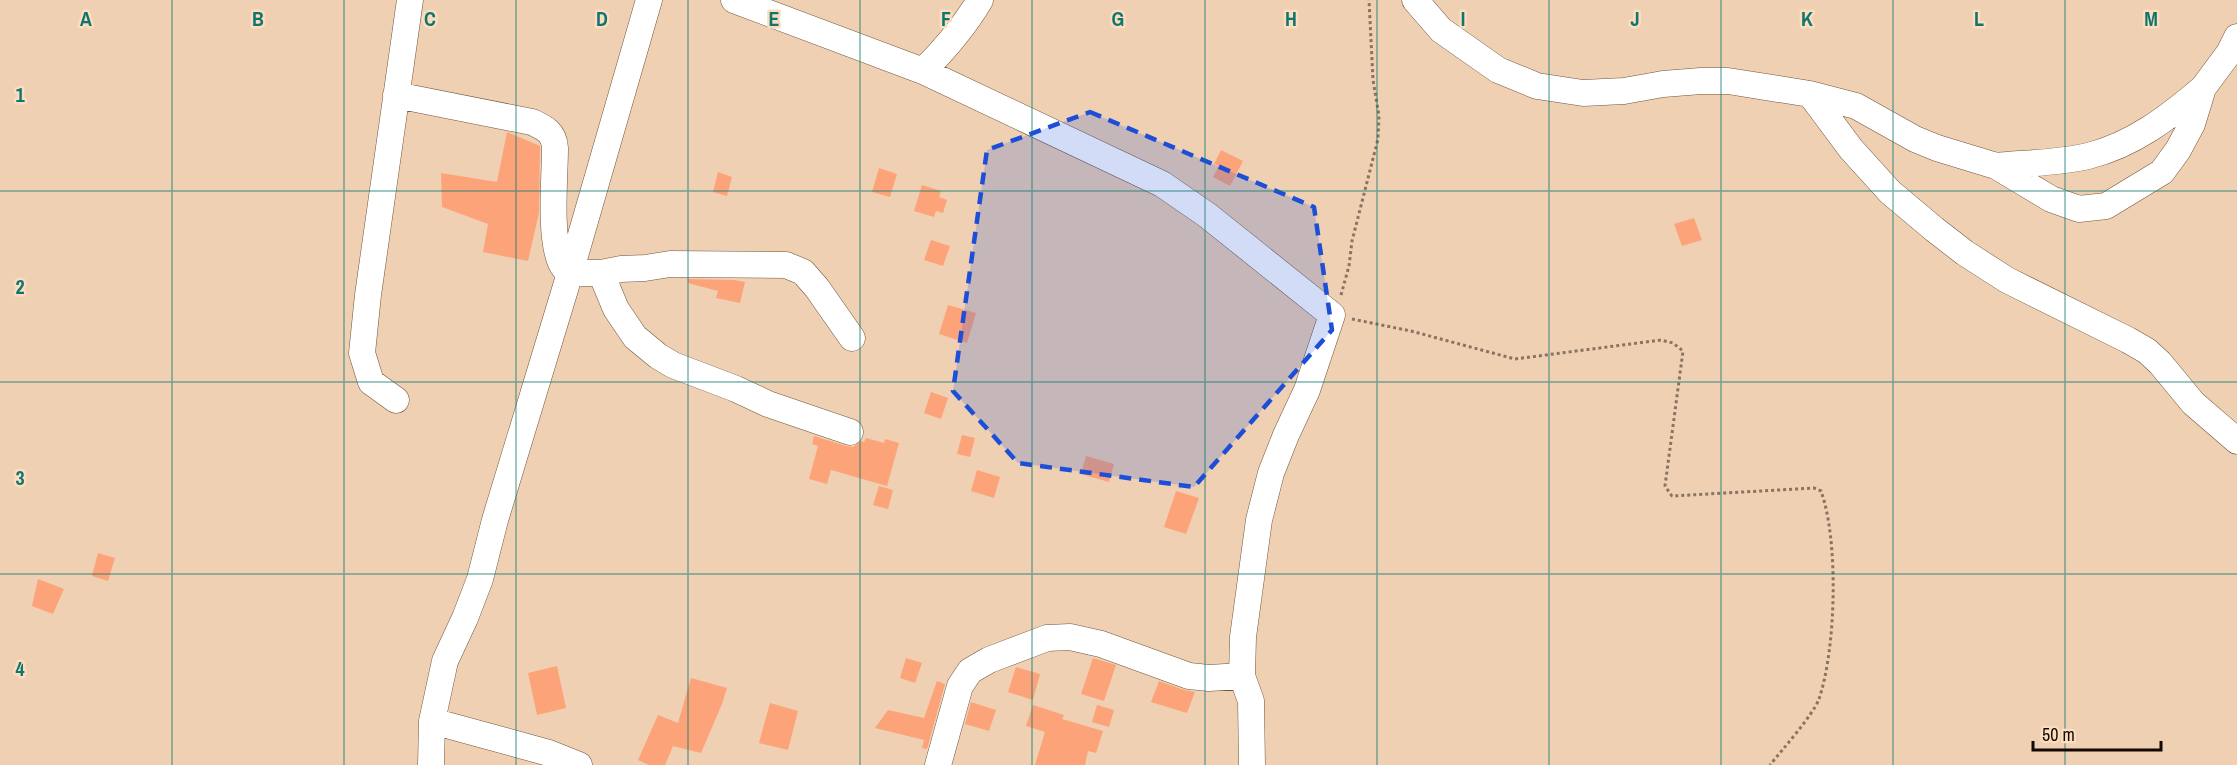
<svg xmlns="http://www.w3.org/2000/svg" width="2237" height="765" viewBox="0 0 2237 765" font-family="'Archivo Narrow',sans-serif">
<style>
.building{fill:#fca37a}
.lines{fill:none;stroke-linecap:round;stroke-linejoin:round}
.minor-casing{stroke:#70553b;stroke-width:27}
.path{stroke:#897461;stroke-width:3;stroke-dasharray:3 3;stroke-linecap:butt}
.minor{stroke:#fff;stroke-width:26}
.marked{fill:#1d4ed8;fill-opacity:0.2;stroke:#1d4ed8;stroke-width:4.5;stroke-dasharray:12 8;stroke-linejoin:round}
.grid{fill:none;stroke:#0f766e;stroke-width:1.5;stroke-opacity:0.55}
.grid-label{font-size:20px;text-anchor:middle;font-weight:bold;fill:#0f766e;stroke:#fdddbf;stroke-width:5;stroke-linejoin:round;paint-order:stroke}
</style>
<rect width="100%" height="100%" fill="#efd0b3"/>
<!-- building -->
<path class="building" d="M 507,132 L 540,146 L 539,213 L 528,261 L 483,252 L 488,224 L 442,207 L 441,173 L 497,182 Z
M 1221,150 L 1243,161 L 1230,186 L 1213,177 L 1219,166 L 1214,164 Z
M 879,168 L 897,174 L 890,197 L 872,192 Z
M 718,172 L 732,177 L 727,196 L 713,192 Z
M 922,185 L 941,191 L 939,197 L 947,200 L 943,213 L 936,211 L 934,217 L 914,211 Z
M 1694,218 L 1702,240 L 1682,246 L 1674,224 Z
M 931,240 L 950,246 L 943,266 L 924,260 Z
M 688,279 L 734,280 L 745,282 L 740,303 L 716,298 L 718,291 L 688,283 Z
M 948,305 L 976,313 L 967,343 L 939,334 Z
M 931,392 L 948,398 L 941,419 L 924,413 Z
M 962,435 L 975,438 L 970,457 L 957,454 Z
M 814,436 L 846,446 L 853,447 L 861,441 L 864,442 L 866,438 L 884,443 L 885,439 L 899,443 L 887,486 L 831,470 L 827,484 L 809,479 L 818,446 L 812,444 Z
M 1086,456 L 1114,464 L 1109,482 L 1081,474 Z
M 977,470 L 1000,477 L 994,498 L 971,491 Z
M 879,486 L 893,490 L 888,509 L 873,505 Z
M 1176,491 L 1199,498 L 1186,534 L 1164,527 Z
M 98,553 L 115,558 L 108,581 L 92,576 Z
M 38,579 L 64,589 L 53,614 L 32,606 Z
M 906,658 L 922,663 L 915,683 L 900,678 Z
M 1093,658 L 1116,665 L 1104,701 L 1081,694 Z
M 557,666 L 566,708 L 537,715 L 528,673 Z
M 1016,667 L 1040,674 L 1033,700 L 1008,692 Z
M 691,678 L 727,688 L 722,704 L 701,753 L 673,746 L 665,765 L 649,765 L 638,760 L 658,715 L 678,723 Z
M 937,681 L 945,684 L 927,749 L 922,748 L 924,740 L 875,728 L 888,710 L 924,718 Z
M 1159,681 L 1184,690 L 1195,692 L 1187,713 L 1151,702 Z
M 971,702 L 996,710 L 989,731 L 965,724 Z
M 770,703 L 798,711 L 788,750 L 759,743 Z
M 1033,705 L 1064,715 L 1062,719 L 1103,731 L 1096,753 L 1088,751 L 1085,765 L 1035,765 L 1045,732 L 1026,726 Z
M 1097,705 L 1114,710 L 1109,727 L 1092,722 Z"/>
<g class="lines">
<defs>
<path id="minor" d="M 734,0 L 923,71 L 1162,184 L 1207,215 L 1332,315 L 1307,390 L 1286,435 L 1271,473 L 1259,520 L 1243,637 L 1242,676 L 1251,701 L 1252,765
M 1415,0 L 1441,30 L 1498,70 L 1537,86 L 1583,93 L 1624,91 L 1663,84 L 1701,81 L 1728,81 L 1810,94 L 1856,106 L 1915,139 L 1937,148 L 1996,166 L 2051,199 L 2079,209 L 2106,206 L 2162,172 L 2178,150 L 2192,124 L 2203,88 L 2229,53 L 2237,37
M 923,71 C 945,49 964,27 980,0
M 1810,94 L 1851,149 L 1890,192 L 1934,229 L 1965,253 L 2007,280 L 2128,340 L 2147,351 L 2160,363 L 2193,403 L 2237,441
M 396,95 L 532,122 C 545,128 554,132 555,148 C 555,178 549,236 561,263 C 563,268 566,270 570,273 L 601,273 L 621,269 L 645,268 L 670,264 L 786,265 L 803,272 L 817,288 L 852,338
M 1996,166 C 2026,163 2059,163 2088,156 C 2133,145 2169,117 2203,88
M 601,273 L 616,309 L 635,337 L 658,356 L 673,365 L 736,389 L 768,404 L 850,432
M 396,400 L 371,382 L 362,353 L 368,295 L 410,0
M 432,721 L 549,753 L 579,765
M 431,765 L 432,721 L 445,661 L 465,618 L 480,579 L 495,520 L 570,273 L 649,0
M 938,765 L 960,686 L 970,671 L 989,660 L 1047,638 L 1070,637 L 1101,644 L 1189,676 L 1209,678 L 1242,676"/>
</defs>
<!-- minor casing -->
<use href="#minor" class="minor-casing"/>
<!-- path -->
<path class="path" d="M 1341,295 L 1349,266 L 1352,241 L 1378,139 L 1379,116 L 1373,80 L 1369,0
M 1352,319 L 1411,331 L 1515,359 L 1661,340 L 1673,343 L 1683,351 L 1665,486 L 1672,496 L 1814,488 L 1821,491 C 1839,541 1836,649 1819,699 C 1813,715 1782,750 1770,765"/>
<!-- minor -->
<use href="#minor" class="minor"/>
</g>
<!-- marked area -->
<path class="marked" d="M 1090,112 L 1314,207 L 1332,330 L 1194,487 L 1018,463 L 953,391 L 987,150 Z"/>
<!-- grid -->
<path class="grid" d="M 172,0 L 172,765M 344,0 L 344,765M 516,0 L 516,765M 688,0 L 688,765M 860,0 L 860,765M 1032,0 L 1032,765M 1205,0 L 1205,765M 1377,0 L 1377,765M 1549,0 L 1549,765M 1721,0 L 1721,765M 1893,0 L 1893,765M 2065,0 L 2065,765M 0,191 L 2237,191M 0,382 L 2237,382M 0,574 L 2237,574"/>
<g class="grid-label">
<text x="86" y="26">A</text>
<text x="258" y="26">B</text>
<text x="430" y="26">C</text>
<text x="602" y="26">D</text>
<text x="774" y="26">E</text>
<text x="946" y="26">F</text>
<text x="1118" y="26">G</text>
<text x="1291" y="26">H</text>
<text x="1463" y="26">I</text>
<text x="1635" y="26">J</text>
<text x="1807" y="26">K</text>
<text x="1979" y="26">L</text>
<text x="2151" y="26">M</text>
<text x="20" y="102">1</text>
<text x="20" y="294">2</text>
<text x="20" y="485">3</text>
<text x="20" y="676">4</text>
</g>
<!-- scale -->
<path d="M2033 741v9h128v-9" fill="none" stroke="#130902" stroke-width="3"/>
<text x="2042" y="741" font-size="18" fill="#130902" stroke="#fdddbf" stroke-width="4.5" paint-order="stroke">50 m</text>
</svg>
